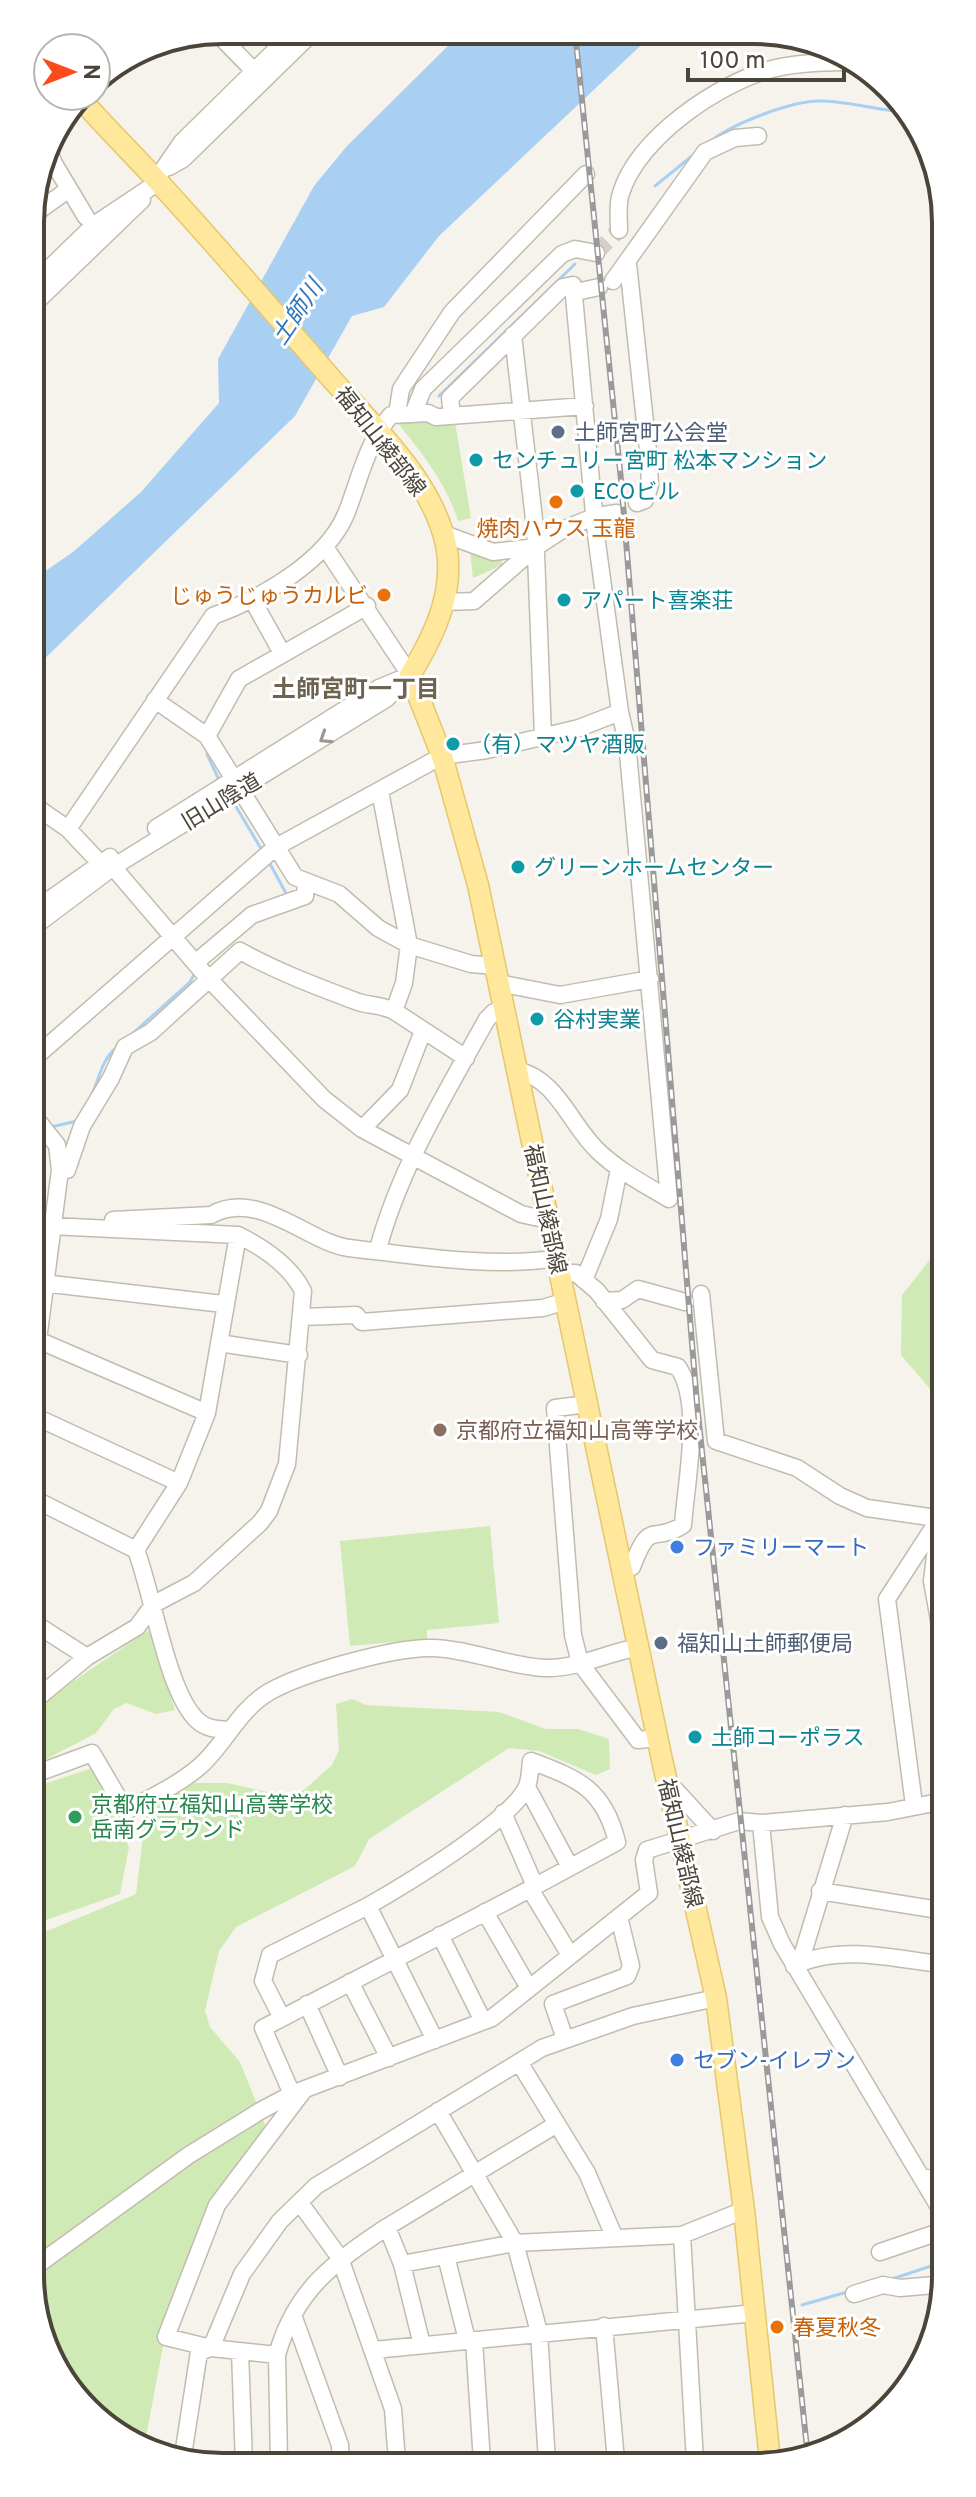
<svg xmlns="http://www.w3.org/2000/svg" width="976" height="2497" viewBox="0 0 976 2497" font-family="Overpass,'Noto Sans JP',sans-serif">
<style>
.green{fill:#cfeab5}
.water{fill:#a9d0f2}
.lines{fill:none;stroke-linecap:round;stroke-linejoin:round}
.stream{stroke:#a9d0f2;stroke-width:3}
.minor-tunnel{stroke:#d4d0c8;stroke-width:16;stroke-dasharray:16 8;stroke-linecap:butt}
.minor-casing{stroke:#c2bcae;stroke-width:19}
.major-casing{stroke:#e6c76a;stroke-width:23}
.minor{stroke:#fff;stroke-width:16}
.major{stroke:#ffe89c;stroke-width:20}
.rail-casing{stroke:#9a9a9a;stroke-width:6}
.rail{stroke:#fff;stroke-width:3;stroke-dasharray:9;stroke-linecap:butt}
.oneway{stroke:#9c9992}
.service-dot{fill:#5c6f8a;stroke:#fff;stroke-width:3}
.culture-dot{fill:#0f9aa8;stroke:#fff;stroke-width:3}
.food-dot{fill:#e8710a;stroke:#fff;stroke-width:3}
.education-dot{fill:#8d6e63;stroke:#fff;stroke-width:3}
.shop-dot{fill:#3f7fe0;stroke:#fff;stroke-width:3}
.leisure-dot{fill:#2e9e5b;stroke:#fff;stroke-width:3}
.labels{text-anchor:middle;stroke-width:6;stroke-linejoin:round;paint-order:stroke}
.service-label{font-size:22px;fill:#4e5e75;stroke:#fff;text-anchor:start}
.street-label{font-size:22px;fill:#4b4539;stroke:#fff}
.culture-label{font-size:22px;fill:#0d838f;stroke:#fff;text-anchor:start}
.food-label{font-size:22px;fill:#c56008;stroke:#fff}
.education-label{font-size:22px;fill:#785e54;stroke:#fff;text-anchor:start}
.shop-label{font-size:22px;fill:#366cbe;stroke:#fff;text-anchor:start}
.leisure-label{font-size:22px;fill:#27864d;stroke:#fff;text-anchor:start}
.water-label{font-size:24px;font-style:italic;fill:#2f78ba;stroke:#fff}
.neighbourhood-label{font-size:24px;font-weight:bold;fill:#6e6350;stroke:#fff}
.rim{fill:none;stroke:#4b4539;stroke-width:4}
</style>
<rect width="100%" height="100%" fill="#f6f3ec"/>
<!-- green -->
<path class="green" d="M 396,421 L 455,422 L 471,518 L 458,521 C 446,482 421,452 396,421 Z
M 470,551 L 502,557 L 502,565 L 473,578 Z
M 943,1243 L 943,1391 L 931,1390 L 901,1355 L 902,1295 Z
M 490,1526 L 499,1623 L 427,1630 L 427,1639 L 350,1646 L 340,1541 Z
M 149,1630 L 175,1710 L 156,1714 L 127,1703 L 114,1709 L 96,1733 L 35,1765 L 35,1707 Z
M 352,1699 L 366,1705 L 499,1712 L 546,1729 L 578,1729 L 609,1739 L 610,1769 L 596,1775 L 539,1751 L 509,1748 L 369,1839 L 355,1866 L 236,1927 L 219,1951 L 205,2011 L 210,2027 L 240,2062 L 272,2142 L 221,2202 L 171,2304 L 145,2442 L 86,2411 L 36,2325 L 35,1936 L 136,1894 L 146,1812 L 195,1783 L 227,1783 L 289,1797 L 305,1789 L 332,1765 L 339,1750 L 336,1704 Z
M 92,1768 L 129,1847 L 120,1894 L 35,1924 L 35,1787 Z"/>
<!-- water -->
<path class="water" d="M 462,32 L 654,33 L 439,236 L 384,307 L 352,316 L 295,416 L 32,671 L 31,581 L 73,552 L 141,492 L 219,403 L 218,359 L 314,186 L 347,146 Z"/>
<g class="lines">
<!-- stream -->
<path class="stream" d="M 711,141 C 734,123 791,101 820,101 C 844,101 870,108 894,111 L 899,102
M 655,186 L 692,156
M 439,396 L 575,264
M 207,754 L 219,780
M 232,800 L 263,852
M 269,862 L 288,897
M 131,1035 L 190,982 L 196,971
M 91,1096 C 100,1079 100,1062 116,1048
M 51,1127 L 77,1121
M 889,2280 L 946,2261
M 802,2305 L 847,2292"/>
<!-- minor-tunnel -->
<path class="minor-tunnel" d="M 596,253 L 619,230"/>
<defs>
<path id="minor" d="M 215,31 L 254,71
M 48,144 L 53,162 L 86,217
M 169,167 L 183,159 L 314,31
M 30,217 L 69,189
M 619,230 C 619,219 617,204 621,193 C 638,138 718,83 772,69 C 796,63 821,62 845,62
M 628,264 L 648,450 L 650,485 L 645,500 L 637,503
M 613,281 L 705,152 L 735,138 L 758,136
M 31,286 L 94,225 L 151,187 L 182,142 L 296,30
M 576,292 L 599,287
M 31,307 L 142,200
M 513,335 L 535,528 L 543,736
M 397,414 L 401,389 L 452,312 L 586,174
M 413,414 L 423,389 L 562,254 L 575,249 L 596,253
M 452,416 L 450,398 L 563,287 L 573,285 L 596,535 L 620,712 L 627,742 L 669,1199 C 644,1184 619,1171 598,1151 C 569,1123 558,1080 517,1070
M 444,534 L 493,552 L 536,547
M 325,547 L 410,675
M 253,601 L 282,653
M 444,602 L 474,601 L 536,547 L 562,530 L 596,516 L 617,513
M 155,700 L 207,736 L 295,877 L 339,894 L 378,928 L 409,945 L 471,964 L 495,966
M 207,736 L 239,679 L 367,606
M 380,791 L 409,945 L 404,983 L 394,1011 L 466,1058
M 32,804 L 68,829 L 100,863 L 113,867 L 208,978 L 324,1099 L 362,1129 L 521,1214 L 548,1220
M 156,828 L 379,688 L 403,678
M 68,829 L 213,616 C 260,599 326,562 346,514 C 360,479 366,444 391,415 L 428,413 L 436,417 L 585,406
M 32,912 L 110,857
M 32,928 L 113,867 L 386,699 L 410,675
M 195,963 L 252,915 L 305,896 L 306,882
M 498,983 L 560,995 L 650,979
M 33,1059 L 276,847 L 442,756 L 487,750 L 579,728 L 620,712
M 33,1115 L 57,1145 L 60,1170 L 38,1340 L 34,1346
M 362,1129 L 400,1090 L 423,1031
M 60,1170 L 67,1170 L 82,1126 L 111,1078 L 125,1047 L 151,1032 L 240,951 C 278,972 318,987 358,1002 C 371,1006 379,1004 394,1011
M 113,1220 L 211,1215 C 258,1188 309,1243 349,1248 C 408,1255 499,1269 556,1258
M 378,1249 C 400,1167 446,1093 487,1019 L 494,1012 L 504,1010
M 560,1273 L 576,1273 L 597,1291 L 652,1360 L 678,1367 C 703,1404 686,1481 683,1525 C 652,1545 651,1517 632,1567 L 623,1569
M 584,1280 L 609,1219 L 619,1169
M 43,1283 L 223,1304
M 701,1294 L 716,1441 L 797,1468 L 840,1496 L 867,1508 L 943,1519
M 604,1301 L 622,1300 L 638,1289 L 685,1302
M 302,1317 L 356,1315 L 362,1322 L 543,1308 L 556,1304
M 38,1340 L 207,1413
M 219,1343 L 299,1355
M 588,1404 L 555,1408 L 573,1635 L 580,1663 L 638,1740 L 658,1738
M 34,1416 L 179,1483
M 943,1490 L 932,1581 L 944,1648
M 34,1499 L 136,1550 C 153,1594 167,1693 198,1721 C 207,1729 217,1729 228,1730
M 136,1550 L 179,1483 L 207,1413 L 238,1235
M 34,1623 L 87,1657
M 35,1700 L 87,1657 L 137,1627 L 154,1604 L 194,1583 L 260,1523 L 269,1511 L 287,1464 L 303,1291 C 290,1265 264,1248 238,1235 L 50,1226
M 35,1774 L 92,1753 L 126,1811 C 150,1798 178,1785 199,1767 C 224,1746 238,1710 269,1692 C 302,1673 394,1647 432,1648 C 470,1649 507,1666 545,1668 C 578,1669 608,1652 640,1647
M 669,1783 L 713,1831
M 527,1787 L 570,1867
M 914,1805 L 887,1599 L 939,1519
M 503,1813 L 535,1886
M 761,1823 L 770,1917 L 782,1944 L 945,2217
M 820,1891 L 945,1911
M 485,1912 L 529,1988
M 440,1935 L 483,2021
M 800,1963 C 846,1945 897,1959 945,1965
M 794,1966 L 800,1963 L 845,1815
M 350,1982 L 389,2058
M 307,2004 L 340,2077
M 282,2018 L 263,1981 L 270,1955 L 368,1906
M 565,2039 L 553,2004 L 627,1976 L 631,1966 L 619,1917
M 435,2040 L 368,1906 C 403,1886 513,1820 527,1786 C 530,1779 530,1768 531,1761 C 579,1779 604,1789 617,1842 L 530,1889
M 519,2062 L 587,2173 L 614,2236
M 292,2094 L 263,2028 L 530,1889 L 570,1955
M 438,2111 L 515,2243 L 539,2332 L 547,2462
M 921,2177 L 945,2181
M 300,2203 L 340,2258 L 393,2409 L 397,2462
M 387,2227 L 557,2124
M 682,2235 L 695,2461
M 880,2252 L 945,2230
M 446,2256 L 467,2340
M 402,2264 L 422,2345
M 36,2266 L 189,2155 L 260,2111 L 292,2094 L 492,2018 L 649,1893 L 644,1860 L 647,1850 L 739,1821 L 761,1823 L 888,1812 L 944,1801
M 854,2294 L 883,2285 L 900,2288 L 946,2284
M 293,2315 L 340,2445 L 341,2463
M 604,2326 L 616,2461
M 474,2340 L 482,2462
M 374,2350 L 755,2313
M 240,2351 L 244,2463
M 277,2355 C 295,2290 333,2263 387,2227 L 402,2264 L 515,2243 L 682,2235 L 744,2210
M 182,2462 L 199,2352 L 211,2348 L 242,2274 L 280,2221 L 316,2186 L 542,2048 L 633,2016 L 716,1998
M 279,2463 L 277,2355 L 211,2348 L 166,2337 L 217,2205 L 304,2090"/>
<path id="major" d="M 80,98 C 106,128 135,156 162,186 C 220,249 274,313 330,377 C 370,423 425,473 443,533 C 459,584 436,633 410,675 L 442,756 L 478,885 L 662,1760 L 716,1998 L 744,2210 L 770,2461"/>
</defs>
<!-- minor casing -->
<use href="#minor" class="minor-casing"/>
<!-- major casing -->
<use href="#major" class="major-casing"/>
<!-- minor -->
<use href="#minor" class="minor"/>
<!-- major -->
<use href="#major" class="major"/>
<defs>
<path id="rail" d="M 575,32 L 621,480 L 697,1404 L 808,2458"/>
</defs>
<!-- rail casing -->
<use href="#rail" class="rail-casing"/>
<!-- rail -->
<use href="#rail" class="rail"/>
</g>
<!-- one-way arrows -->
<defs><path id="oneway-chevron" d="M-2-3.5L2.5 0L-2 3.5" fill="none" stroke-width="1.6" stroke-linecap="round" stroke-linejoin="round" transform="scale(2)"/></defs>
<use class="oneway" href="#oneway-chevron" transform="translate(325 738) rotate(147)"/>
<!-- markers -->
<g class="service-dot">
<circle cx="558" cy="432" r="8"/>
<circle cx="661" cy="1643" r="8"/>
</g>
<g class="culture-dot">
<circle cx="476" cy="460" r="8"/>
<circle cx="577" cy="491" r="8"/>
<circle cx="564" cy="600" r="8"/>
<circle cx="453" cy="744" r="8"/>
<circle cx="518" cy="867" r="8"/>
<circle cx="537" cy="1019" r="8"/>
<circle cx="695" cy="1737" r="8"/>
</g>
<g class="food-dot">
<circle cx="556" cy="502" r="8"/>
<circle cx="384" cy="595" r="8"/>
<circle cx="777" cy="2327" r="8"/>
</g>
<circle class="education-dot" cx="440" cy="1430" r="8"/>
<g class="shop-dot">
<circle cx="677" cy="1547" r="8"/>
<circle cx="677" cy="2060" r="8"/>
</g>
<circle class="leisure-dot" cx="75" cy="1817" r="8"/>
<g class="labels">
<!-- service labels -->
<g class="service-label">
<text x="574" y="440">土師宮町公会堂</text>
<text x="677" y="1651">福知山土師郵便局</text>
</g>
<!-- street labels -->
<g class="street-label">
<text transform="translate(381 441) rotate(52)" y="8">福知山綾部線</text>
<text transform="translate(221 801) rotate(-31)" y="8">旧山陰道</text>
<text transform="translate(546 1209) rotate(78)" y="8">福知山綾部線</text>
<text transform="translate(681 1843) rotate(77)" y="8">福知山綾部線</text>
</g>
<!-- culture labels -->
<g class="culture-label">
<text x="492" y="468">センチュリー宮町 松本マンション</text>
<text x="593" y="499">ECOビル</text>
<text x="580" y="608">アパート喜楽荘</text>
<text x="469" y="752">（有）マツヤ酒販</text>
<text x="534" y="875">グリーンホームセンター</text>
<text x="553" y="1027">谷村実業</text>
<text x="711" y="1745">土師コーポラス</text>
</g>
<!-- food labels -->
<g class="food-label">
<text x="556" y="536">焼肉ハウス 玉龍</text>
<text x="368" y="603" text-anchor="end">じゅうじゅうカルビ</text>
<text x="793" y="2335" text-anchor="start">春夏秋冬</text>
</g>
<!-- education labels -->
<g class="education-label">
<text x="456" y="1438">京都府立福知山高等学校</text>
</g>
<!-- shop labels -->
<g class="shop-label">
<text x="693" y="1555">ファミリーマート</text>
<text x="693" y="2068">セブン-イレブン</text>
</g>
<!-- leisure labels -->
<g class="leisure-label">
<text x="91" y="1812">京都府立福知山高等学校<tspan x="91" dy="25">岳南グラウンド</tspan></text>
</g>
<!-- water labels -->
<g class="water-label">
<text transform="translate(297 312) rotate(-56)" y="8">土師川</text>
</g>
<!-- neighbourhood labels -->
<g class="neighbourhood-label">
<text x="356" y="697">土師宮町一丁目</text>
</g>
</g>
<!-- crop -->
<path d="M0 0H976V2497H0ZM222 44H754A178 178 0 0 1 932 222V2275A178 178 0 0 1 754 2453H222A178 178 0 0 1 44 2275V222A178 178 0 0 1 222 44Z" fill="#fff" fill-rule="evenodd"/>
<path class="rim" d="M222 44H754A178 178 0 0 1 932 222V2275A178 178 0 0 1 754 2453H222A178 178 0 0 1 44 2275V222A178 178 0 0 1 222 44Z"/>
<!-- north arrow -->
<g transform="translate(72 72) rotate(90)"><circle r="38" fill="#ffffff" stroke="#b7b5b0" stroke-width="2"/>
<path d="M0-6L14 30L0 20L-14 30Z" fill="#fc4a1d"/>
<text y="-12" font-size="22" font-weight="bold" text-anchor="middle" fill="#4b4539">N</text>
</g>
<!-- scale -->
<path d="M688 68v12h156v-12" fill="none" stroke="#4b4539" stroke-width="4"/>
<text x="700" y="68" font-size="24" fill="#4b4539" stroke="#ffffff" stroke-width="6" paint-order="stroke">100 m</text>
</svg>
